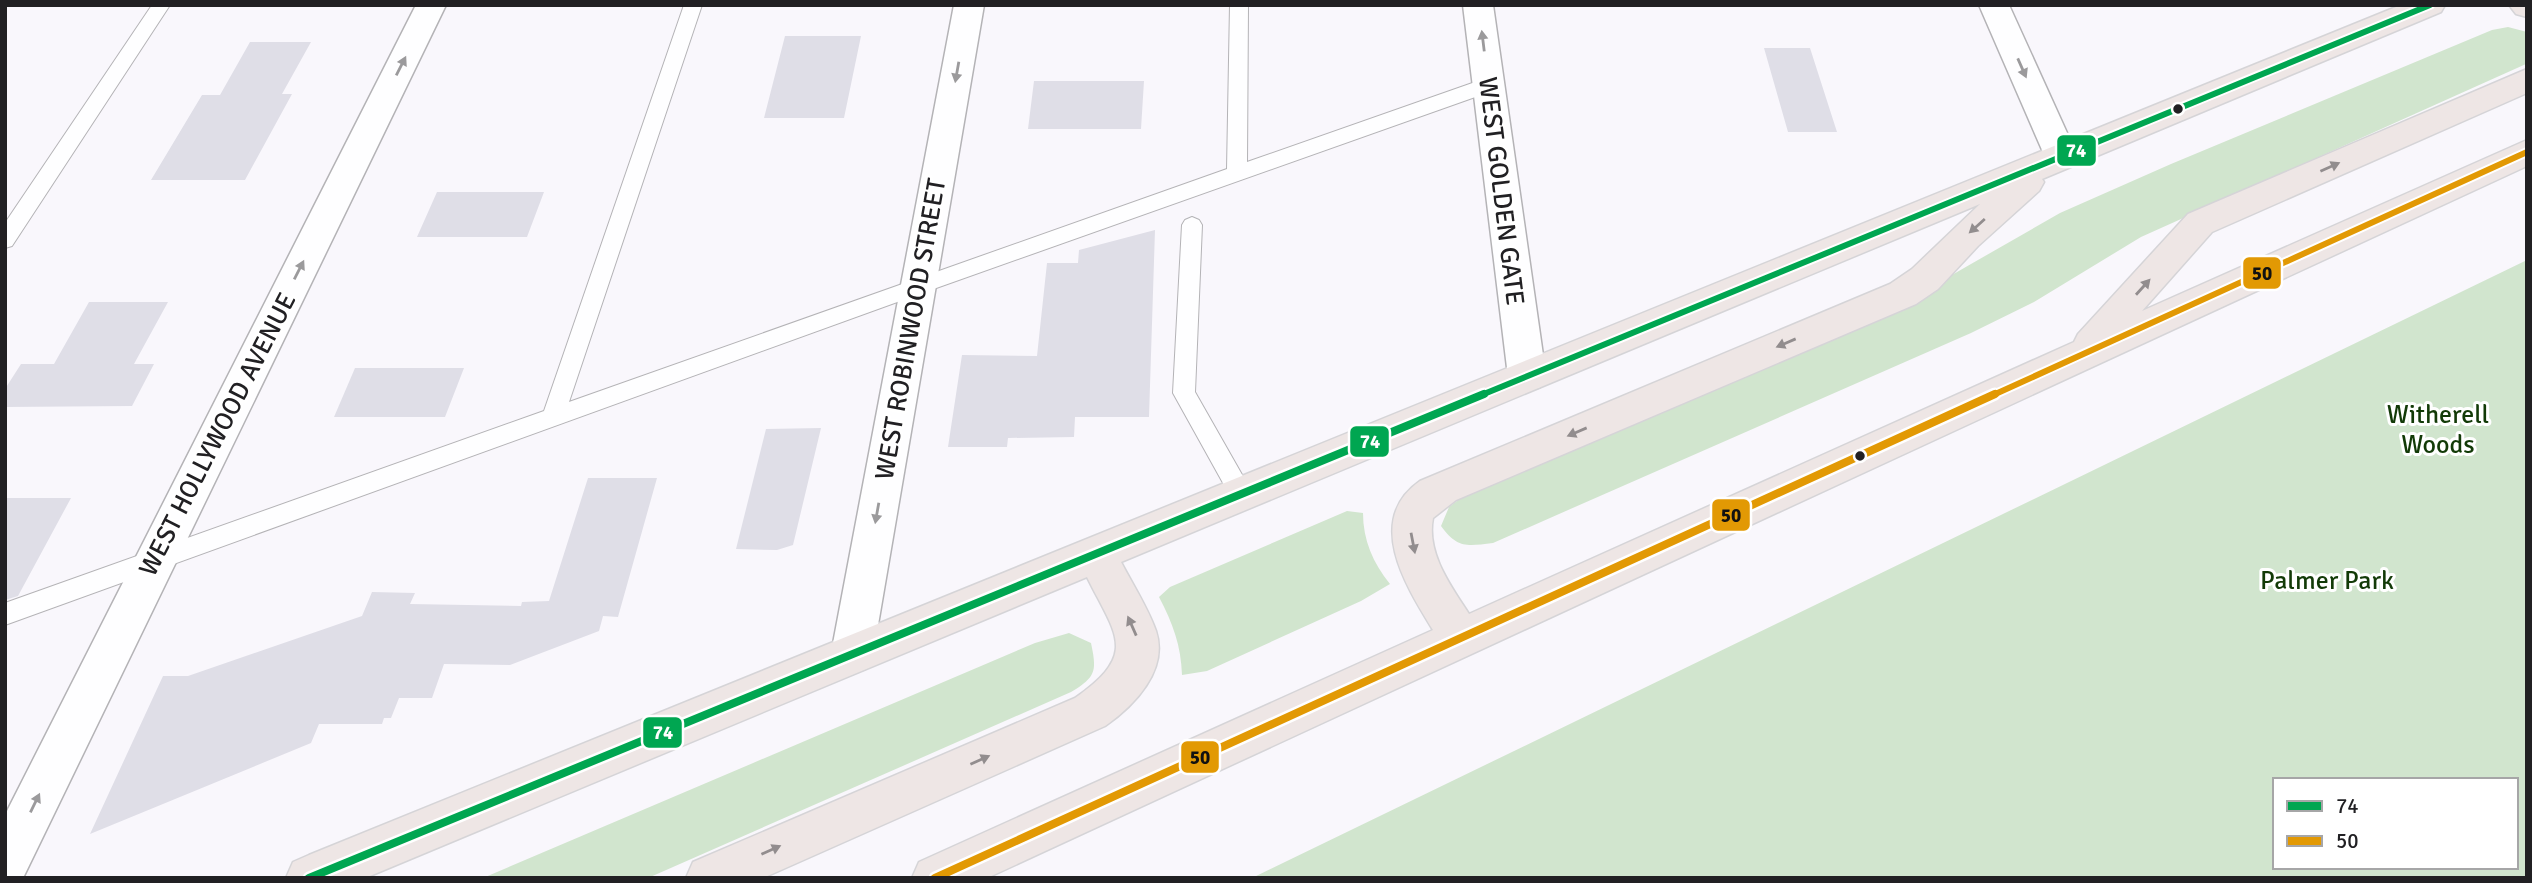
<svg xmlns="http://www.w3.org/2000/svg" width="2532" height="883" viewBox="0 0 2532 883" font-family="Signika,sans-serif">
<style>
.green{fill:#d1e5ce;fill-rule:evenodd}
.building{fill:#dfdee7}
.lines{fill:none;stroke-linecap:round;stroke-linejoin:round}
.lane-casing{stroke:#b4b3b6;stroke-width:2}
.street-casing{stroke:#b4b3b6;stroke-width:3}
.primary-casing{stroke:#d5d4d7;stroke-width:3}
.lane{fill:#fefeff;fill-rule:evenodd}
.street{fill:#fefeff;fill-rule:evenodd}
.primary{fill:#eee6e5;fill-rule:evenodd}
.bus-1-far1-casing{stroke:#fff;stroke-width:10}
.bus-1-casing{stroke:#fff;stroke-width:13}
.bus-2-far1-casing{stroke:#fff;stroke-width:10}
.bus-2-casing{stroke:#fff;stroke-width:13}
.bus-1-far1{stroke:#00a651;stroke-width:6}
.bus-1{stroke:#00a651;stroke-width:8}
.bus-2-far1{stroke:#e29904;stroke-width:6}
.bus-2{stroke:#e29904;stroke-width:8}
.oneway{fill:#9b9a9c}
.oneway2{fill:#928d8e}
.bus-dot{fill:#212023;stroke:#fff;stroke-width:2.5}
.labels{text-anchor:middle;stroke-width:6;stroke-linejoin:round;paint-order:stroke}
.street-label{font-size:26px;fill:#212023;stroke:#fff}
.park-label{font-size:26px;fill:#123a07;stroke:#fff}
.line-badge{stroke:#fff;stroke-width:2.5}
.badge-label{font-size:19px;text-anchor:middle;font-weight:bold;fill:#fff}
.pale-badge-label{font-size:19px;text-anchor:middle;font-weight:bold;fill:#111}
</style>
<rect width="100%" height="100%" fill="#f9f7fc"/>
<!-- green -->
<path class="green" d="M 2508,27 L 2527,32 L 2526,64 L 2141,237 L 2034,302 L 1971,333 L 1493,543 C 1467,546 1458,549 1441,526 L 1449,507 L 1470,491 L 1896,307 L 2060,213 L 2171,164 L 2492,30 Z
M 2527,260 L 2527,878 L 1252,878 ZM 2275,780 L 2516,780 L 2516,867 L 2275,867 Z
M 1347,511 L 1363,513 C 1363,540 1373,563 1390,584 L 1361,601 L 1207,671 L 1182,675 C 1181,645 1173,624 1159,597 L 1170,587 Z
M 1069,633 L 1091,643 C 1097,671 1096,677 1071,692 L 648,878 L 483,878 L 1035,643 Z"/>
<!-- building -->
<path class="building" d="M 785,36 L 861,36 L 844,118 L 764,118 Z
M 250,42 L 311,42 L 282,94 L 292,94 L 245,180 L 151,180 L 202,95 L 220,95 Z
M 1764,48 L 1810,48 L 1837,132 L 1788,132 Z
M 1034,81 L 1144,81 L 1141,129 L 1028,129 Z
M 437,192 L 544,192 L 527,237 L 417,237 Z
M 1155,230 L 1149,417 L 1075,417 L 1074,437 L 1008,438 L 1007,447 L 948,447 L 962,355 L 1037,356 L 1047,263 L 1078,263 L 1079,250 Z
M 89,302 L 168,302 L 134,364 L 154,364 L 132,406 L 5,407 L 5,389 L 21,364 L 54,364 Z
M 355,368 L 464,368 L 445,417 L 334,417 Z
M 821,428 L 793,545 L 777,550 L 736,549 L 766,429 Z
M 588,478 L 657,478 L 618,617 L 603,616 L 599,631 L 510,665 L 444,664 L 432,698 L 399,698 L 391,718 L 384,718 L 382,724 L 319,724 L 311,743 L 90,834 L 163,676 L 188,676 L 362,616 L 372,592 L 415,593 L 410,604 L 521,606 L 522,602 L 549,601 Z
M 5,498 L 71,498 L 18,596 L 5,600 Z"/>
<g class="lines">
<defs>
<path id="lane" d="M 152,5 L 170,5 L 12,246 L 5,248 L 5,223 Z
M 684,5 L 702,5 L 569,402 L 1227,169 L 1230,5 L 1248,5 L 1247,162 L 1481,80 L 1495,80 L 1497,85 L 1495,90 L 925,292 L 5,625 L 5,603 L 544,411 Z
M 1192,217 L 1199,220 L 1202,225 L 1195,392 L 1253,494 L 1249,501 L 1241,504 L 1233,501 L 1173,393 L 1182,225 L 1185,220 Z"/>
<path id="street" d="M 416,5 L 446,5 L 23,878 L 5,878 L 5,815 Z
M 954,5 L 984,5 L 873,654 L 867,668 L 852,674 L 837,668 L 831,654 Z
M 1463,5 L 1493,5 L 1546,376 L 1540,387 L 1527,391 L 1514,387 L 1508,376 Z
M 1979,5 L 2009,5 L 2078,157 L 2073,166 L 2061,169 L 2049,166 Z"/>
<path id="primary" d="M 2401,5 L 2445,5 L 2441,12 L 2042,179 L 2044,182 L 2039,191 L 1978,246 L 1938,289 L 1916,304 L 1456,500 L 1433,518 C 1426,553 1451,586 1469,614 L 2074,342 L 2078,334 L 2188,214 L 2527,69 L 2527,93 L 2212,232 L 2142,311 L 2527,140 L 2527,166 L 987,878 L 912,878 L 919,862 L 1433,630 C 1406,586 1364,520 1420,481 L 1890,284 L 1912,269 L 1980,204 L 1121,562 C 1133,585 1148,608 1156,631 C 1169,670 1134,706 1105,726 L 763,878 L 686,878 L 693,862 L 1075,698 C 1139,653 1116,636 1087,577 L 365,878 L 286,878 L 293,862 L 309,855 Z
M 2509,5 L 2527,5 L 2527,17 L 2516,14 Z"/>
</defs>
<!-- lane casing -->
<use href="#lane" class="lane-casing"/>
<!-- street casing -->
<use href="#street" class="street-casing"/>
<!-- primary casing -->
<use href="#primary" class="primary-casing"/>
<!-- lane -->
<use href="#lane" class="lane"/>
<!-- street -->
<use href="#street" class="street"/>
<!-- primary -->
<use href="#primary" class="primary"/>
<defs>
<path id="bus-1-far1" d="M 1479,396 L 2430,5"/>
<path id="bus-1" d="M 309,878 L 1484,394"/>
<path id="bus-2-far1" d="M 1991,396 L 2527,152"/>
<path id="bus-2" d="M 935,878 L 1995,394"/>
</defs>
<!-- bus-1-far1 casing -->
<use href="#bus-1-far1" class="bus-1-far1-casing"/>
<!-- bus-1 casing -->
<use href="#bus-1" class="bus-1-casing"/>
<!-- bus-2-far1 casing -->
<use href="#bus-2-far1" class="bus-2-far1-casing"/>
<!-- bus-2 casing -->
<use href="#bus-2" class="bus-2-casing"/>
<!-- bus-1-far1 -->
<use href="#bus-1-far1" class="bus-1-far1"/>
<!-- bus-1 -->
<use href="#bus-1" class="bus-1"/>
<!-- bus-2-far1 -->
<use href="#bus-2-far1" class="bus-2-far1"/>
<!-- bus-2 -->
<use href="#bus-2" class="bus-2"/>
</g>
<!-- one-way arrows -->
<defs><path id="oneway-solid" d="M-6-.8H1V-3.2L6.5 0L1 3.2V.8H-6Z" transform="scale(1.75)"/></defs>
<g class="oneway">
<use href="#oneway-solid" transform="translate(1483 41) rotate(-97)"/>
<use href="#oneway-solid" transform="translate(401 66) rotate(-63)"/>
<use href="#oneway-solid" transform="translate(2022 68) rotate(66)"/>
<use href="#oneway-solid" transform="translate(957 72) rotate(100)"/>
<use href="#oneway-solid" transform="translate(299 270) rotate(-63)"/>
<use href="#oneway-solid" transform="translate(877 513) rotate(100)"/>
<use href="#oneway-solid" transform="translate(35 803) rotate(-64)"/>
</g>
<g class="oneway2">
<use href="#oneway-solid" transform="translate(2330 167) rotate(-24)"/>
<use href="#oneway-solid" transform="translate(1977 226) rotate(138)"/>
<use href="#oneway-solid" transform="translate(2143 287) rotate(-48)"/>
<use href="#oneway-solid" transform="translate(1786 343) rotate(157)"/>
<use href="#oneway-solid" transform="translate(1577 432) rotate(157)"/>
<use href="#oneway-solid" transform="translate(1413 543) rotate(79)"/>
<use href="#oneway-solid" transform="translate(1132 626) rotate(-114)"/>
<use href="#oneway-solid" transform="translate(980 760) rotate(-24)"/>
<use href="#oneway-solid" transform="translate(771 850) rotate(-24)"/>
</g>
<!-- markers -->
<g class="bus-dot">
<circle cx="2178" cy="109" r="6"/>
<circle cx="1860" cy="456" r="6"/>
</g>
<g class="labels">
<!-- street labels -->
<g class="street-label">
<text transform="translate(1502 191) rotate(83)" y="9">WEST GOLDEN GATE</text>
<text transform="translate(910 329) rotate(-80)" y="9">WEST ROBINWOOD STREET</text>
<text transform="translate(217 434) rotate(-63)" y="9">WEST HOLLYWOOD AVENUE</text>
</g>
<!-- park labels -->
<g class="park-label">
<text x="2438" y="423">Witherell<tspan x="2438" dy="30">Woods</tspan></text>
<text x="2327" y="589">Palmer Park</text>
</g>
</g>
<g class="line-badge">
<rect x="2056" y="134" width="41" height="33" rx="7" fill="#00a651"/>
<rect x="2242" y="256" width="40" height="34" rx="7" fill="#e29904"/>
<rect x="1349" y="425" width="41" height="33" rx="7" fill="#00a651"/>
<rect x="1711" y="498" width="40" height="34" rx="7" fill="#e29904"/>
<rect x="642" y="716" width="41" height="33" rx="7" fill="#00a651"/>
<rect x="1180" y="740" width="40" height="34" rx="7" fill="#e29904"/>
</g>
<g class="badge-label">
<text x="2076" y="157">74</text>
<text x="1370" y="448">74</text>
<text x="663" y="739">74</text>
</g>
<g class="pale-badge-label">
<text x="2262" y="280">50</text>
<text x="1731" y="522">50</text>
<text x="1200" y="764">50</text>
</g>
<!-- border -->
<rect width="2532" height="883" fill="none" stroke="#212023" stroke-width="14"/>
<!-- legend -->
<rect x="2273" y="778" width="245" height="91" fill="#ffffff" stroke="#a6a6a7" stroke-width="2"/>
<rect x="2287" y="801" width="35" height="10" fill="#00a651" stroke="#a6a6a7" stroke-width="2"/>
<text x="2336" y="813" font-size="21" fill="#212023">74</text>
<rect x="2287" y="836" width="35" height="10" fill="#e29904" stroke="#a6a6a7" stroke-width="2"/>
<text x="2336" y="848" font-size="21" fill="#212023">50</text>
</svg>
